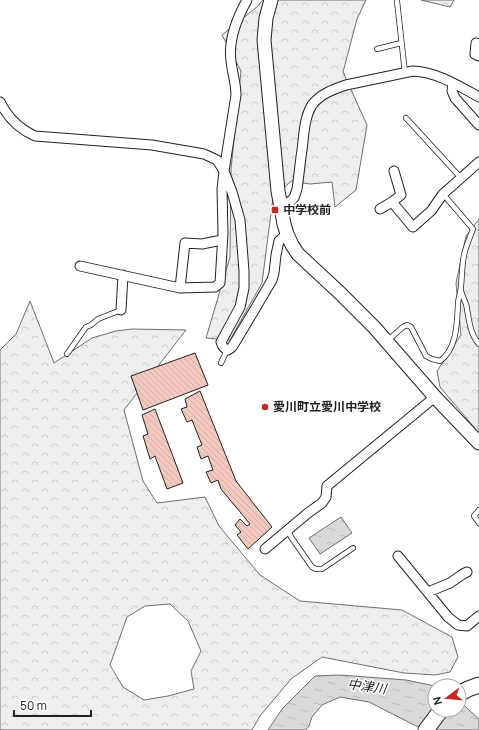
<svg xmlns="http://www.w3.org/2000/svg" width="479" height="730" viewBox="0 0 479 730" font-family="Manrope,'Noto Sans JP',sans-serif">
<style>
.forest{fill:url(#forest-crowns);stroke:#6f6f6f;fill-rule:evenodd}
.water{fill:url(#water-ripples);stroke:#6f6f6f}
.building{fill:url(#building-back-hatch);stroke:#222}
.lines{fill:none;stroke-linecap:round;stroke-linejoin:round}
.lane-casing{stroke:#222;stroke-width:6}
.street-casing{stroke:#222;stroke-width:11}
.secondary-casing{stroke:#222;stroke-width:15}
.primary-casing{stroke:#222;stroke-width:17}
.lane{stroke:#fff;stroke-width:4.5}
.street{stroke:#fff;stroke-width:9}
.secondary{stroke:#fff;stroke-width:13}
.primary{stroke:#fff;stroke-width:15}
.poi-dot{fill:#c62828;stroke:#fff;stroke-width:1.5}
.labels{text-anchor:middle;stroke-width:3;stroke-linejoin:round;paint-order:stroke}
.poi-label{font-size:12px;font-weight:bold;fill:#222;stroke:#fff;text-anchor:start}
.water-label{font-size:13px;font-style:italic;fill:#222;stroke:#fff}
</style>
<defs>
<pattern id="forest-crowns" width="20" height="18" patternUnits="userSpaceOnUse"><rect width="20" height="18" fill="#eee"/><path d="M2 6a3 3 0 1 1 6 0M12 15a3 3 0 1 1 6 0" fill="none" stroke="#ccc"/></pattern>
<pattern id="water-ripples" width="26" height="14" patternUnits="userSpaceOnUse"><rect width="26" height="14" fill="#d9d9d9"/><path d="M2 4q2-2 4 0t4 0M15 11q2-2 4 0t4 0" fill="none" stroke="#bababa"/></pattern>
<pattern id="building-back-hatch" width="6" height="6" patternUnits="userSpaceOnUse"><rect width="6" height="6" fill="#f3c9c0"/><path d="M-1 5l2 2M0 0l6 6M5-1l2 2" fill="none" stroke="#d0aca5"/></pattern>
</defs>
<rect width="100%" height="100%" fill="#fff"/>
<!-- forest -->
<path class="forest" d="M 263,0 L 366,0 L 357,19 L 343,72 L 367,125 L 356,190 L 335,207 L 332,182 L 310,184 L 291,181 L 273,198 L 262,283 L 230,340 L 206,338 L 230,257 L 231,169 L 241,71 L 222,35 L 258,6 Z
M 421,0 L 454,0 L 450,7 Z
M 479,219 L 479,433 L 440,387 L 437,371 L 461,335 L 456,283 L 466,236 Z
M 30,301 L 54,363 L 92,338 L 116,331 L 132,329 L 186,330 L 124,410 L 143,481 L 157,503 L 205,497 L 219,526 L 260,575 L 300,601 L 402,610 L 452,637 L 458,657 L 450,672 L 435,675 L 404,673 L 322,657 L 291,679 L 260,716 L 252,730 L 0,730 L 0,350 L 16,334 ZM 170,604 L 188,621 L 201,651 L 191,671 L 194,689 L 168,696 L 144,700 L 123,687 L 110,665 L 127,617 L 145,606 Z"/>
<!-- water -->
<path class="water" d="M 341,517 L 352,533 L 320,554 L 309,538 Z
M 340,675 L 406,680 L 435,686 L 435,710 L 459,710 L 459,701 L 479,719 L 479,730 L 424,730 L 369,702 L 340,697 L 322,705 L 312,717 L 309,726 L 306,730 L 268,730 L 282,709 L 315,676 Z"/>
<!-- building -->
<path class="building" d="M 195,353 L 208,385 L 143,410 L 131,376 Z
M 200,391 L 236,481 L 272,527 L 248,549 L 237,535 L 241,532 L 235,525 L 240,519 L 247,526 L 250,524 L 221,489 L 218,480 L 211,483 L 206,472 L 213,470 L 208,456 L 201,459 L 197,447 L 202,445 L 192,420 L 187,422 L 181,409 L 187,407 L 185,399 Z
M 155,409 L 183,483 L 167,489 L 155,456 L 150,459 L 143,436 L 148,434 L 142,415 Z"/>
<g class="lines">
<defs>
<path id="lane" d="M 397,1 L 405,73
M 377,49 L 401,43
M 406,118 L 461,178
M 461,291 C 462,295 464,299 466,304 C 469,317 469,333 479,344
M 387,341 L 403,327 L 407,325 L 411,327 L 426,356 L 432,359 L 440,361 C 457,349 457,323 458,304 C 458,298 461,292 461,286 C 462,275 462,265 464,255 C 466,246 470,237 473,229 L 443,194
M 67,354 L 86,327 L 91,325 L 98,319 L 121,310
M 221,363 L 227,350
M 479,510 L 474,516 L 479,523
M 288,530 L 291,537 L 312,567 L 316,569 L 322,569 L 353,548"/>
<path id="street" d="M 476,43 L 475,54 L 479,56
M 453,83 L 452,91 L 455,98 L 479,125
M 0,102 C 8,118 19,129 35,136 L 152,145 L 204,154 L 217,160 L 224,171 L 232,192 L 240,220 L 244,271 L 244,288 L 240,307 L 221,342 C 222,346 224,349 228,350 L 232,347 L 237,339 L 255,309 L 272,280 L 274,273 L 276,255 L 279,241 L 287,234
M 392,202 L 401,195 L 394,171
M 281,209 L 294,198 L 297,189 C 299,176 300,163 302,150 C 304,135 304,118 312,105 C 320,94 334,89 346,85 L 413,71 C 437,72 459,86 479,97
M 380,209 L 392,202 L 413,227 L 431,211 L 443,194 L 479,162
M 80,266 L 180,288 L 215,287 L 220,283 L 223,234 L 222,189 L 224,171 L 236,95 C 236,83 232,72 231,61 C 228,40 237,18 247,0
M 180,288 L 185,243 L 202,244 L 222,240
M 121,310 L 123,275
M 265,549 L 308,513 L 322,503 L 326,497 L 327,486 L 435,397
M 398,556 L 448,617 L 458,625 L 467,626 L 479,616
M 428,592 L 450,583 L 463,574 L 467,572"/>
<path id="secondary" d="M 271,0 L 266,18 L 264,40 L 278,191 L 284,224 L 287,234 L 292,245 L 298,254 L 341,294 L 374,327 L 435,397 L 479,443"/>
<path id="primary" d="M 459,694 L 468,689 L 479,685
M 426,730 L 441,710"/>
</defs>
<!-- lane casing -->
<use href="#lane" class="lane-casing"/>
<!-- street casing -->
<use href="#street" class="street-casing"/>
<!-- secondary casing -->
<use href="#secondary" class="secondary-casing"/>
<!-- primary casing -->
<use href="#primary" class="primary-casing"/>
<!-- lane -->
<use href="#lane" class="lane"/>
<!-- street -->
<use href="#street" class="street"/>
<!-- secondary -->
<use href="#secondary" class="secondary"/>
<!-- primary -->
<use href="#primary" class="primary"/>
</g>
<!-- markers -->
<g class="poi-dot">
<rect x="271" y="206" width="8" height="8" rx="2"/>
<circle cx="265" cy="407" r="4"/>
</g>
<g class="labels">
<!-- poi labels -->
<g class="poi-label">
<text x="283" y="214">中学校前</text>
<text x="273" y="411">愛川町立愛川中学校</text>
</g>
<!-- water labels -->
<g class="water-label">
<text transform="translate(367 686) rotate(8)" y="5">中津川</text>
</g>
</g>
<!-- north arrow -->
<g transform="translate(447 698) rotate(254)"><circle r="19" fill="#ffffff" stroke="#a7a7a7"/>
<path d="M0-3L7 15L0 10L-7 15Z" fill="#c62828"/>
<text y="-6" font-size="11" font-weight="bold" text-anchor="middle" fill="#222222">N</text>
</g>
<!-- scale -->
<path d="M14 710v6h77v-6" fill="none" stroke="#222222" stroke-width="2"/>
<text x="20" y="710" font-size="12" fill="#222222" stroke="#ffffff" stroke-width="3" paint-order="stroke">50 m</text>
</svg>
